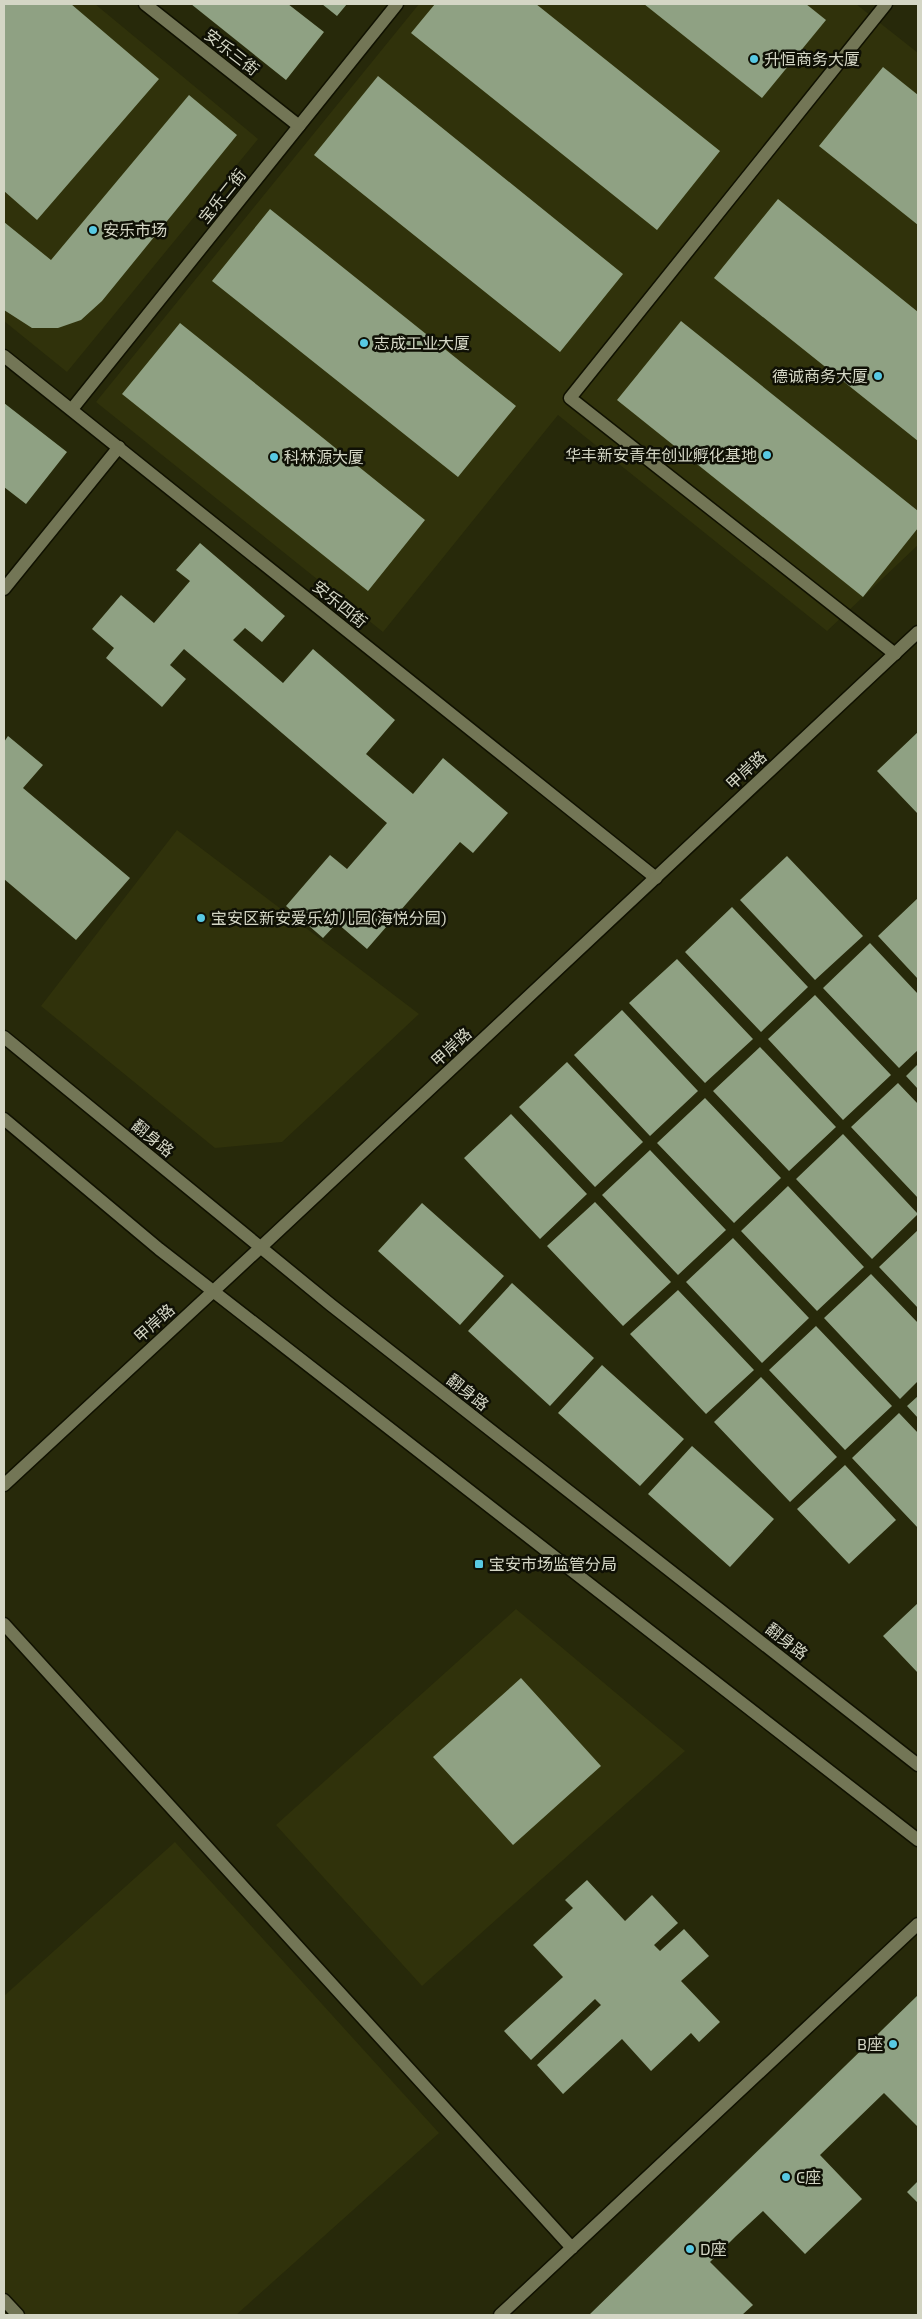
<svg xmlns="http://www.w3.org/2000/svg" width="922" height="2319" viewBox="0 0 922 2319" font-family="'Exo 2','Noto Sans SC',sans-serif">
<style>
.built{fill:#30320b}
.building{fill:#8fa183}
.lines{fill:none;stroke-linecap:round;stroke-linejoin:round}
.lane-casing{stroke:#101100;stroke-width:15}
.street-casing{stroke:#101100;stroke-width:15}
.secondary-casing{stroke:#101100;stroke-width:15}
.lane{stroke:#737656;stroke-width:12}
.street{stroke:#737656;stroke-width:12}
.secondary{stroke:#737656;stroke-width:12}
.poi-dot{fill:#58c9e3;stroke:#0f1005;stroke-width:2}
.labels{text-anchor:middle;stroke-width:5;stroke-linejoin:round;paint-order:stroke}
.street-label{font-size:16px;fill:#d4d6c5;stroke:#0f1005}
.poi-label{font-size:16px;fill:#d4d6c5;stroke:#0f1005;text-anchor:start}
</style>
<rect width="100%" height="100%" fill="#27290a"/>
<!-- built -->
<path class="built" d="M 4,4 L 95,4 L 258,139 L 67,372 L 4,321 Z
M 419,4 L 856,4 L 918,53 L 918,545 L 827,631 L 558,415 L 383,632 L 96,402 Z
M 177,830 L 419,1014 L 282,1142 L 215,1148 L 41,1006 Z
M 516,1609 L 685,1751 L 422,1986 L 276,1825 Z
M 175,1842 L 439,2133 L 236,2315 L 4,2315 L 4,1996 Z"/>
<!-- building -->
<path class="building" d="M 4,4 L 71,4 L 159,79 L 37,220 L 4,191 Z
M 191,4 L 288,4 L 324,32 L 286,80 Z
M 322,4 L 347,4 L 337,16 Z
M 435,4 L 536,4 L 720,151 L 657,230 L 411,33 Z
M 644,4 L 806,4 L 826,20 L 762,98 Z
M 883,67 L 918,95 L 918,225 L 819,146 Z
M 378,76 L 623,274 L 560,352 L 314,155 Z
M 189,95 L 237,135 L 102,301 L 81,320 L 58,328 L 32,328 L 4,310 L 4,222 L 51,260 Z
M 778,199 L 918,312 L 918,441 L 714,278 Z
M 270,209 L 516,406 L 458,477 L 212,281 Z
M 681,321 L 918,511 L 918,528 L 863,597 L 617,400 Z
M 180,323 L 425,520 L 368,591 L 122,394 Z
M 4,403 L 67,452 L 26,504 L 4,487 Z
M 200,543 L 285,616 L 262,642 L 245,628 L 233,640 L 283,683 L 313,649 L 395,720 L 366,754 L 413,794 L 443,758 L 508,813 L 473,853 L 460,842 L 367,949 L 337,923 L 323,938 L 286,906 L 330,855 L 347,869 L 387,823 L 184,649 L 170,665 L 186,679 L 162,707 L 106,658 L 114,648 L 92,629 L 121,595 L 154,623 L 190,581 L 176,570 Z
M 918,732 L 918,814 L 877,771 Z
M 8,736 L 43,765 L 23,788 L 130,878 L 76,940 L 4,879 L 4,742 Z
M 787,856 L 863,936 L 815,980 L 740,900 Z
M 918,898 L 918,979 L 878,936 Z
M 732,907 L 808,987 L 761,1032 L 685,952 Z
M 870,943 L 918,994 L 918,1050 L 899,1068 L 823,988 Z
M 677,959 L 753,1039 L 705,1083 L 629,1003 Z
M 815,995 L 891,1075 L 843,1120 L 768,1039 Z
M 622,1010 L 698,1091 L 650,1136 L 574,1055 Z
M 760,1047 L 836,1127 L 789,1171 L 713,1091 Z
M 567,1062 L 643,1142 L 595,1187 L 519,1107 Z
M 918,1064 L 918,1089 L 906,1076 Z
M 898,1083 L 918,1104 L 918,1198 L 851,1127 Z
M 705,1098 L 781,1178 L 734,1223 L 657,1143 Z
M 511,1114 L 587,1194 L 540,1239 L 464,1158 Z
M 843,1134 L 918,1214 L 872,1259 L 796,1179 Z
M 650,1150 L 726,1230 L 678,1275 L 602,1195 Z
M 788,1186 L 864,1267 L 817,1311 L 741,1231 Z
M 595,1202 L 671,1282 L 623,1326 L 547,1246 Z
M 422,1203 L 504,1276 L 460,1325 L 378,1251 Z
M 918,1230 L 918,1308 L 879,1267 Z
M 733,1238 L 809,1318 L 762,1363 L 686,1282 Z
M 871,1274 L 918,1323 L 918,1381 L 900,1399 L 824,1318 Z
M 512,1283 L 594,1358 L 550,1406 L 468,1331 Z
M 678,1290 L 754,1370 L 706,1414 L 630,1334 Z
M 816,1326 L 892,1406 L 845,1450 L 769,1370 Z
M 602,1365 L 684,1439 L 640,1486 L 558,1413 Z
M 761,1377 L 837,1457 L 790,1502 L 714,1422 Z
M 918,1396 L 918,1418 L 907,1406 Z
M 899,1413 L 918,1433 L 918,1528 L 852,1458 Z
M 692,1446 L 774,1519 L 730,1567 L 648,1494 Z
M 845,1465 L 896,1520 L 849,1564 L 797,1509 Z
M 918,1603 L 918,1673 L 883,1636 Z
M 521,1678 L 601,1766 L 513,1845 L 433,1757 Z
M 587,1880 L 625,1921 L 652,1895 L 678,1923 L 654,1945 L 660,1951 L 684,1929 L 709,1956 L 681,1981 L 720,2022 L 699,2042 L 691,2033 L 651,2071 L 622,2039 L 563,2094 L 537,2065 L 601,2005 L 595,1999 L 531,2060 L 504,2031 L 563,1977 L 533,1945 L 573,1908 L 565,1900 Z
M 918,1995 L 918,2127 L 884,2093 L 820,2155 L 862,2199 L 805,2254 L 763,2211 L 736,2236 L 710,2262 L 753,2305 L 742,2315 L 589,2315 Z
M 918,2181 L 918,2203 L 907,2192 Z"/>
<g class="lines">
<defs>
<path id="lane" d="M 886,4 L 570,398 L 895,654
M 72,409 L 397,4
M 4,589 L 119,447
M 4,1624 L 572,2248
M 4,2300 L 18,2315
M 500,2315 L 918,1924"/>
<path id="street" d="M 145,4 L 299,126
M 4,356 L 656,878"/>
<path id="secondary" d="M 4,1037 L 331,1305 L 918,1765
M 4,1119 L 159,1249 L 918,1840
M 4,1485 L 261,1247 L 918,632"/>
</defs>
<!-- lane casing -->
<use href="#lane" class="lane-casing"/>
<!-- street casing -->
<use href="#street" class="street-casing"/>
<!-- secondary casing -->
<use href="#secondary" class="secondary-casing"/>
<!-- lane -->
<use href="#lane" class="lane"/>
<!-- street -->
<use href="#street" class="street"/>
<!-- secondary -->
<use href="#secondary" class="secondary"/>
</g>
<!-- markers -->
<g class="poi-dot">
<circle cx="754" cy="59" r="5"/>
<circle cx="93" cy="230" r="5"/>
<circle cx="364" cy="343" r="5"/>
<circle cx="878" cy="376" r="5"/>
<circle cx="767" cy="455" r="5"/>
<circle cx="274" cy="457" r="5"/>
<circle cx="201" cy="918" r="5"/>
<rect x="474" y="1559" width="10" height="10" rx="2.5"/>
<circle cx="893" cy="2044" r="5"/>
<circle cx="786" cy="2177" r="5"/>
<circle cx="690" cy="2249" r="5"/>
</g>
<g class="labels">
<!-- street labels -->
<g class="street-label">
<text transform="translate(232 52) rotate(38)" y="6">安乐三街</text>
<text transform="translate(222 196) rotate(-51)" y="6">宝乐二街</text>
<text transform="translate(340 604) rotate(39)" y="6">安乐四街</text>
<text transform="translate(746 770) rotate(-43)" y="6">甲岸路</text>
<text transform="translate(451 1047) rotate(-43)" y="6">甲岸路</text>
<text transform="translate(153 1138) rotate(39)" y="6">翻身路</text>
<text transform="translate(154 1323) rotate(-42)" y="6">甲岸路</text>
<text transform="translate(468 1392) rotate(38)" y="6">翻身路</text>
<text transform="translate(787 1641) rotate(38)" y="6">翻身路</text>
</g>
<!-- poi labels -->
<g class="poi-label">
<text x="764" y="65">升恒商务大厦</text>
<text x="103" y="236">安乐市场</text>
<text x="374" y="349">志成工业大厦</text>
<text x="868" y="382" text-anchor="end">德诚商务大厦</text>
<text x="757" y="461" text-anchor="end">华丰新安青年创业孵化基地</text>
<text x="284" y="463">科林源大厦</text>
<text x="211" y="924">宝安区新安爱乐幼儿园(海悦分园)</text>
<text x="489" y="1570">宝安市场监管分局</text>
<text x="883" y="2050" text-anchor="end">B座</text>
<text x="796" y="2183">C座</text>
<text x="700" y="2255">D座</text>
</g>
</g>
<!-- border -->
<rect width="922" height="2319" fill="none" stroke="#d4d6c5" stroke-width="10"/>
</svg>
